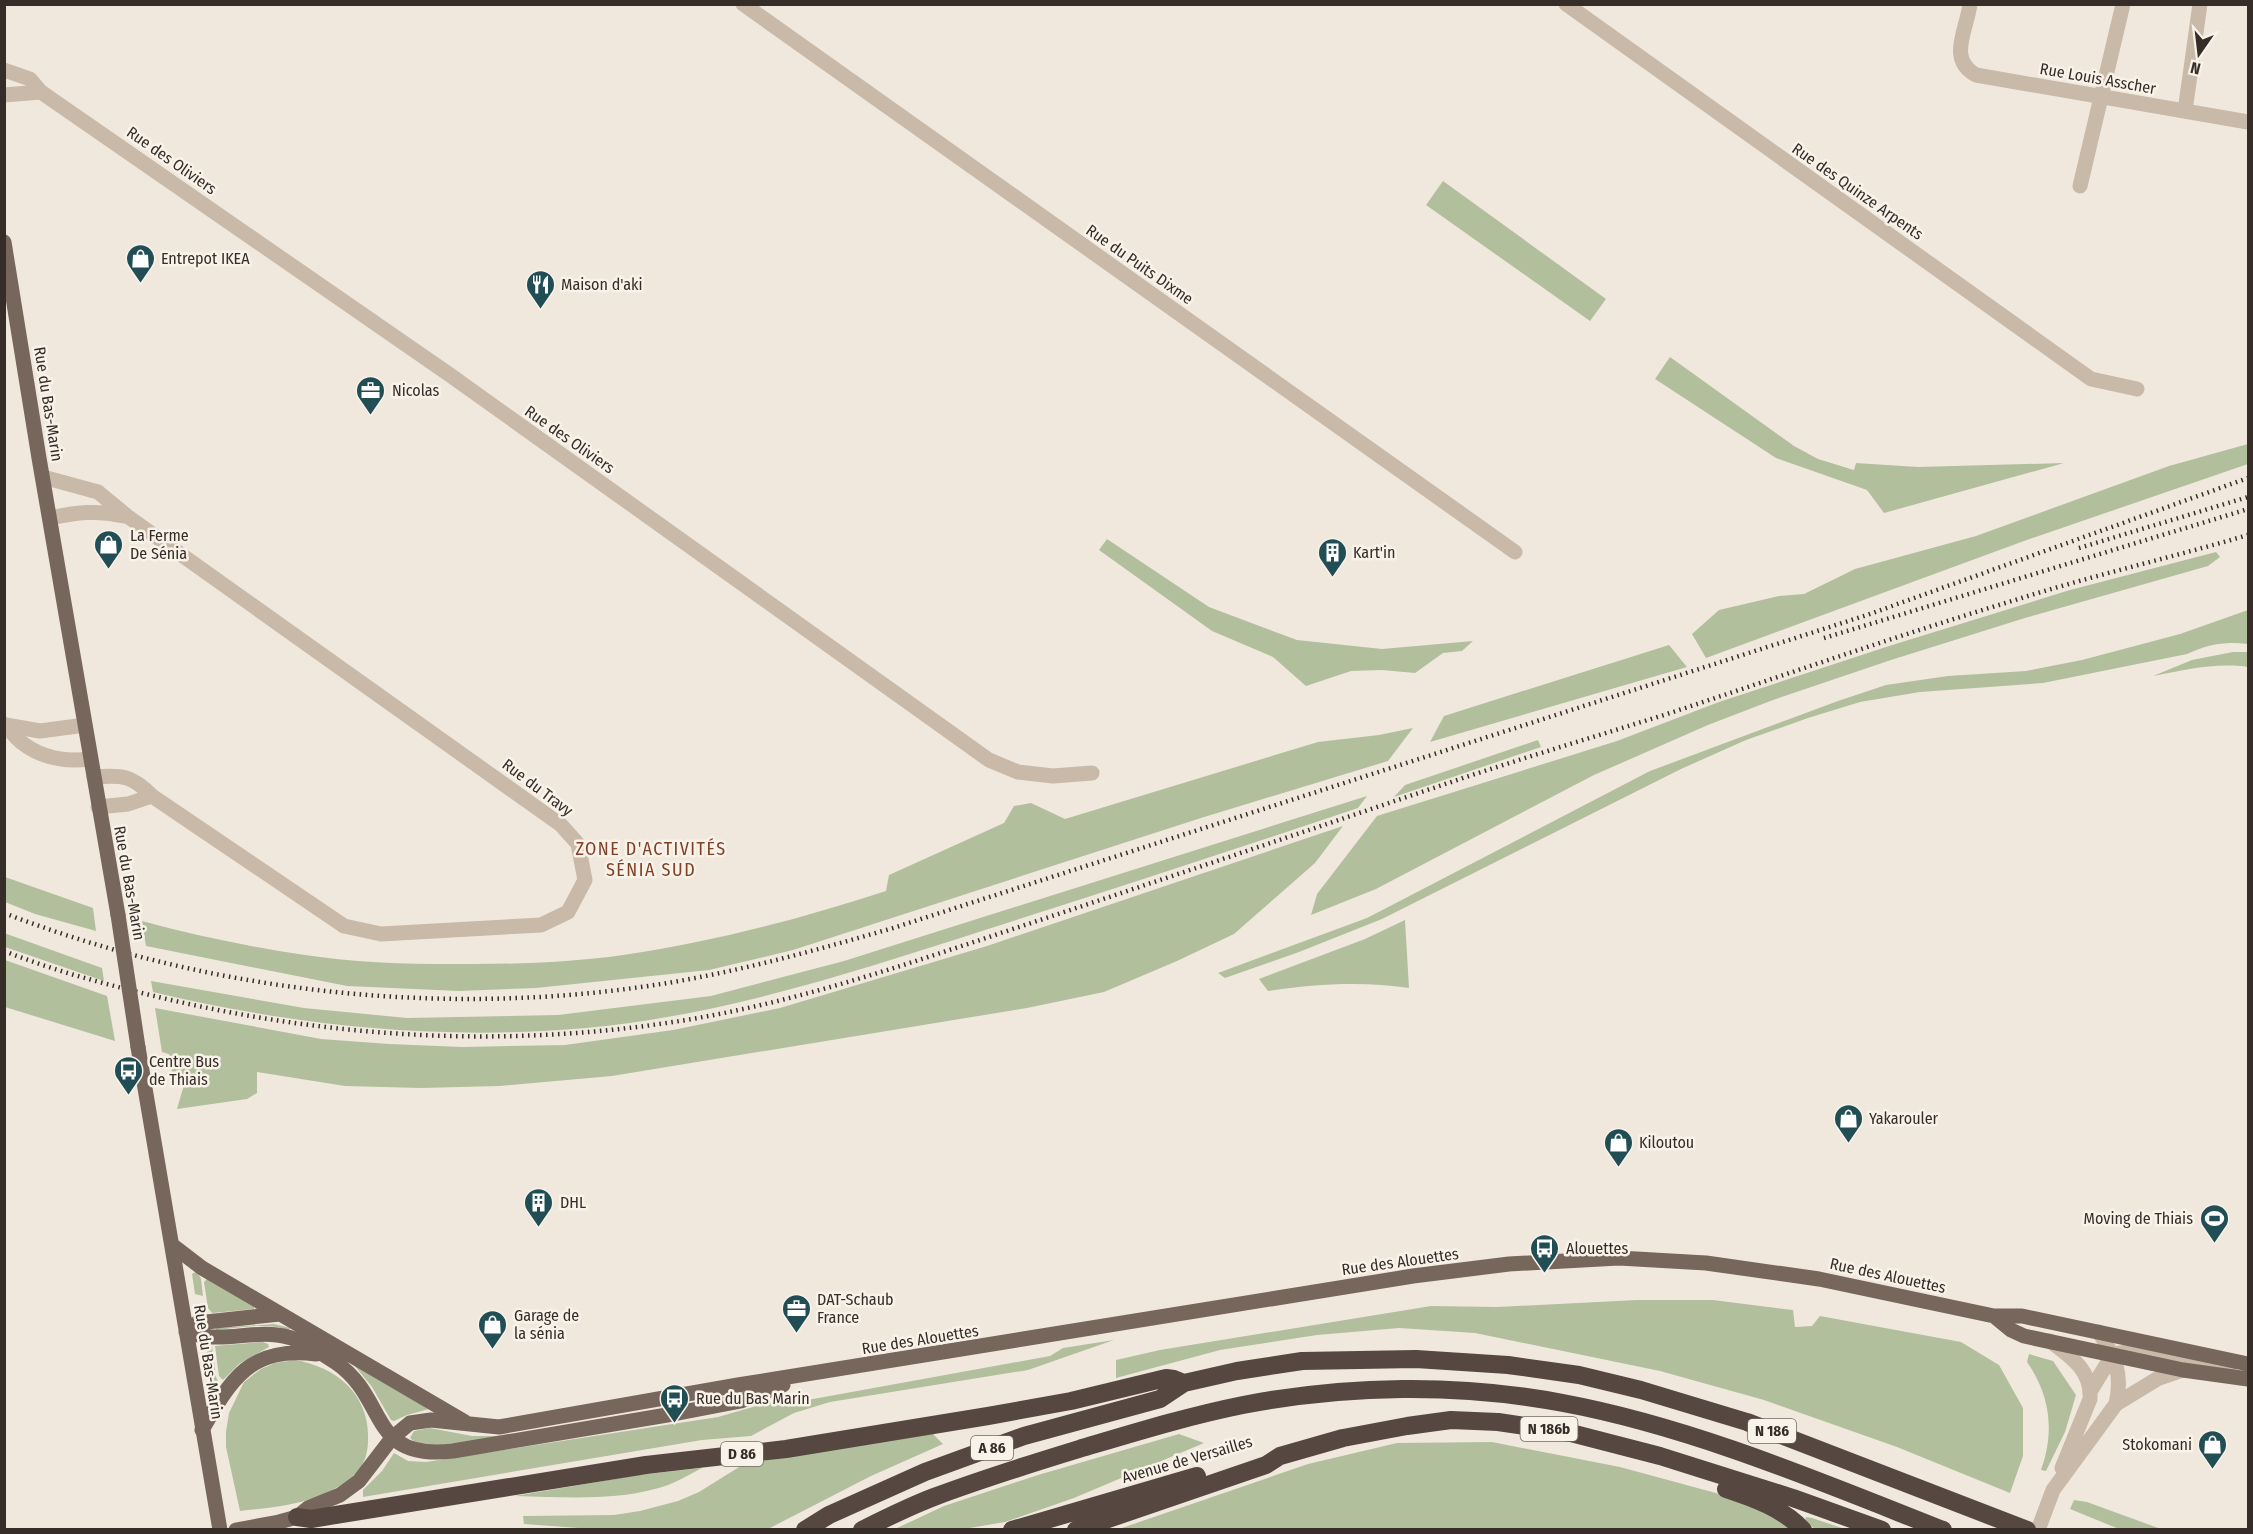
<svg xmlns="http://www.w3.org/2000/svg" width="2253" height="1534" viewBox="0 0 2253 1534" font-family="'Fira Sans Condensed',sans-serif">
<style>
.green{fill:#b2bf9d}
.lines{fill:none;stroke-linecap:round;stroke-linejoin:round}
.minor{stroke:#c8b9a9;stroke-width:15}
.major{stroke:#77665b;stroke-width:15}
.highway{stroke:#564840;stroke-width:18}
.rail{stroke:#362d29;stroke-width:4.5;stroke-dasharray:1.5 4.5;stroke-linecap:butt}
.major-bridge{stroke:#77665b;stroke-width:15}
.labels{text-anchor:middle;stroke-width:5;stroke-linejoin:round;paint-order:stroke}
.shield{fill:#f8f2e9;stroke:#706863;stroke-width:1.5}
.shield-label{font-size:15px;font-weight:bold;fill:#362d29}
.street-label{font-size:16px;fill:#362d29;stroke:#f8f2e9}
.poi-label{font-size:16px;fill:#362d29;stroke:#f8f2e9;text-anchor:start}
.neighbourhood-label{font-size:18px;letter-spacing:1.5px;fill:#804126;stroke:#f8f2e9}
</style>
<rect width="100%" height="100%" fill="#f1e8dd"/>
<!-- green -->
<path class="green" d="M 1443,181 L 1606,299 L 1590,321 L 1426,205 Z
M 1670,357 L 1794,446 L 1818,459 L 1854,470 L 1856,463 L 1918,467 L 2064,463 L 1884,513 L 1867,490 L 1776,458 L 1655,379 Z
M 2248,444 L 2248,464 L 2024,541 L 1706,658 L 1692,634 L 1719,610 L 1779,596 L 1804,594 L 1855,569 L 1976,536 L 2169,466 Z
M 1107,539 L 1209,607 L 1297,640 L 1382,649 L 1473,641 L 1462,651 L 1443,653 L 1415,673 L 1382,670 L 1351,671 L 1306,686 L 1273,657 L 1212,631 L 1099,550 Z
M 2216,552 L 2220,557 L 2208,566 L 2025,618 L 1891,660 L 1773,700 L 1708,725 L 1594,775 L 1376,889 L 1311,915 L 1317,894 L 1377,816 L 1617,741 L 1719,702 L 1889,646 L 2070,590 Z
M 2248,610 L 2248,644 C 2225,641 2208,644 2187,654 L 2043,683 L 1920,692 L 1860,702 L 1808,718 L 1746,740 L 1681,769 L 1382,919 L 1299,952 L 1225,978 L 1218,973 L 1367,918 L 1650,771 L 1838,701 L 1886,685 L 1948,676 L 2026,671 L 2082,660 L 2180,634 Z
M 1669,645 L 1687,667 L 1430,742 L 1444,716 Z
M 2233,652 L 2248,652 L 2248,667 C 2218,662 2183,670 2153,676 L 2192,660 Z
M 1413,728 L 1388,761 L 1201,818 L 793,950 L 709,970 L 536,988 L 459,991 L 347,986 L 146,946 L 142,921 C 201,937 260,949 320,957 C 370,964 422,964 473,964 C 523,964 574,962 623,955 C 713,942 800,919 886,891 L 889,875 L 1004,823 L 1014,806 L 1031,803 L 1065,819 L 1318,742 L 1379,735 Z
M 1538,740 L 1541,747 L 1394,797 L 1405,785 Z
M 1367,796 L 1358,808 C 1234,850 1110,890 985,930 C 854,972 724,1015 586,1028 C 440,1041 295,1026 153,992 L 151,981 L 304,1008 L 407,1018 L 558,1015 L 711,996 L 844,961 Z
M 1343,826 L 1315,863 L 1234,934 L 1177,961 L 1104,992 L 1027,1008 L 612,1076 L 500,1086 L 421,1088 L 345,1086 L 257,1072 L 257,1093 L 247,1099 L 177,1109 L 186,1078 L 173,1079 L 169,1054 L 162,1052 L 155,1008 L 321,1039 L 389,1044 L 463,1047 L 565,1045 L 673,1030 L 780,1008 L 987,946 Z
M 5,877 L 93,908 L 96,931 L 35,914 L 5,902 Z
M 1405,920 L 1409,988 C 1363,981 1314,984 1268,991 L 1259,979 L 1365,939 Z
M 4,933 L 102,968 L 104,981 L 5,947 Z
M 5,960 L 107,996 L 115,1041 L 5,1007 Z
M 197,1271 L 201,1279 L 203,1296 L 195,1294 L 192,1274 Z
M 207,1279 L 254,1307 L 254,1309 L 212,1313 L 208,1308 L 204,1282 Z
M 1637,1300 L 1713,1300 L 1793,1310 L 1795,1327 L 1812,1326 L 1820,1316 L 1961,1342 L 1999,1365 L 2023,1408 L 2023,1456 L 2010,1493 L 1897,1447 L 1764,1400 L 1660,1371 L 1475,1333 L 1399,1328 L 1317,1335 L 1220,1350 L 1116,1378 L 1116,1360 L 1160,1350 L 1431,1306 L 1497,1307 Z
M 274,1324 L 290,1328 L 289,1330 C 267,1322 239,1328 216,1330 L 216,1328 Z
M 1114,1340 L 1028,1370 L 830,1402 L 794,1413 L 751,1436 L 702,1440 L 363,1497 L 363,1490 L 382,1471 L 394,1453 L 408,1461 L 426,1462 L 718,1417 L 788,1397 L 791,1403 L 1050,1356 L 1063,1348 Z
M 263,1342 L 268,1344 L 269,1347 L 239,1364 L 223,1380 L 219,1376 L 215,1346 Z
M 212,1346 L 216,1377 L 218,1381 L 211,1388 L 205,1354 Z
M 2029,1354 L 2053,1361 L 2076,1395 L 2065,1432 L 2046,1471 L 2041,1470 C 2055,1431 2050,1395 2027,1362 Z
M 295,1360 C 337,1367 370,1395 368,1440 C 368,1452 365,1464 356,1473 C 325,1503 280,1507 240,1511 L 226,1447 L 226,1432 L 229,1413 L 244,1382 L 261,1369 L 275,1363 Z
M 354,1365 L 429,1409 L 407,1415 L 394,1421 L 391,1420 L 372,1387 Z
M 430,1428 L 472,1436 L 496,1436 L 496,1439 C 477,1442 424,1453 410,1438 L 414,1431 Z
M 931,1432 L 943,1444 L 871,1476 L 768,1529 L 592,1529 L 524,1524 L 523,1516 L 614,1515 L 640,1511 L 678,1501 L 699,1492 L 744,1464 Z
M 1179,1434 L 1204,1443 L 1074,1498 L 1005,1522 L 964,1529 L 895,1529 L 944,1506 L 1038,1475 Z
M 1492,1442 L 1620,1467 L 1749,1502 L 1793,1530 L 1116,1530 L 1308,1464 L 1397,1443 Z
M 702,1468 C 687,1476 672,1485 655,1489 C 610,1501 561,1497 515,1496 L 638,1475 Z
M 2074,1500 L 2087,1502 L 2161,1529 L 2119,1529 L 2070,1509 Z
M 1806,1517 L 1812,1518 L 1845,1529 L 1815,1529 L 1805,1521 Z"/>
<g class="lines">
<!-- minor -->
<path class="minor" d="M 743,4 L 1515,552
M 1566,4 L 2091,379 L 2137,389
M 1970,4 C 1967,30 1947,59 1976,75 L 2248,122
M 4,70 L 30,79 L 41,92 L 450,375 L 989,760 L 1018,772 L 1053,776 L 1092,773
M 4,95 L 41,92
M 2185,111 L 2200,4
M 2080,186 L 2123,4
M 43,477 L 98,492 L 127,516 L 561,825 L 578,844 L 585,880 L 568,912 L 541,925 L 381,934 L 344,926 L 152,796 C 132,775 122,775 94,777
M 50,518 C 78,512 96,510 124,516
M 4,724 C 10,730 15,737 21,742 C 41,758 66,762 90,759
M 6,725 L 40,731 L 85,725
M 98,807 L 128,804 L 152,796
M 2099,1332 C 2115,1358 2123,1373 2116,1404
M 2050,1341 C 2070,1356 2092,1370 2090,1399 L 2062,1468
M 2091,1390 L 2113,1354 L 2142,1350 L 2209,1364 L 2232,1364
M 2038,1530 L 2053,1490 L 2116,1404 L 2157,1379 L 2183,1370"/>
<!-- major -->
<path class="major" d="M 4,242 L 39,458 L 118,915
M 138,1047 L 220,1530
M 172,1245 L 202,1268 L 465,1422
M 1994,1316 L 2011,1330 L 2024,1336 L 2183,1370 L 2248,1379
M 186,1332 C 195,1334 204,1337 213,1337 C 235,1338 256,1332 277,1335 C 298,1337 318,1351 335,1362 C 389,1398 367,1461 453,1451 L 667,1415 L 741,1401 L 783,1385
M 186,1332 L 197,1323 L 280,1314
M 202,1430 C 231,1379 250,1346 316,1354
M 236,1530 L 279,1522 L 297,1517 L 308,1508 L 340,1495 L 359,1481 L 392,1438 L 410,1423 L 431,1420 L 499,1427 L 738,1385 L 1413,1276 L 1509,1264 L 1619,1258 L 1706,1263 L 1819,1279 L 1994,1316 L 2022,1316 L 2248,1364"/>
<!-- highway -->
<path class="highway" d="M 1726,1489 C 1753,1498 1783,1508 1803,1530
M 297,1517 L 311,1519 L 646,1465 L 786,1449 L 988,1416 L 1071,1401 L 1166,1378 L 1174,1379 L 1184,1383
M 805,1530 L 829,1515 L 925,1472 L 1024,1436 L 1160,1399 L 1184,1383 L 1237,1371 L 1302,1361 L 1416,1359 L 1508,1365 L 1579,1375 L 1641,1390 L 1747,1422 L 2027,1530
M 862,1530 C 886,1518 910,1506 934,1497 C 982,1479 1030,1464 1079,1449 C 1133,1433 1188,1416 1243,1405 C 1347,1385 1458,1383 1563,1403 C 1692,1427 1821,1482 1943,1530
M 1012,1530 L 1197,1476
M 1076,1530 L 1266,1465 L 1280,1456 L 1343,1438 L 1407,1426 L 1451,1420 L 1498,1422 L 1571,1433 L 1660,1456 L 1793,1498 L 1882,1530"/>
<!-- rail -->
<path class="rail" d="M 2079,548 L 2248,497
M 1824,638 L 2248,509
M 4,913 C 204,990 429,1017 641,987 C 727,975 810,952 893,928 L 1867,615 L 2248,478
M 4,951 C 52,970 101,983 150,995 C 322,1037 497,1049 673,1022 C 793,1004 907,964 1022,926 C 1170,877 1318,827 1466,777 C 1533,755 1600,735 1667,714 C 1782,676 1896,636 2012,601 C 2090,576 2170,558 2248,535"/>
<!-- major-bridge -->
<path class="major-bridge" d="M 118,915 L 138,1047"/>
</g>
<!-- icons -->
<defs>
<symbol id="shop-pin" viewBox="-11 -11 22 30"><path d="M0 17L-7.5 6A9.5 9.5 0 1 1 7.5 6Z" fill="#214e55" stroke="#f8f2e9"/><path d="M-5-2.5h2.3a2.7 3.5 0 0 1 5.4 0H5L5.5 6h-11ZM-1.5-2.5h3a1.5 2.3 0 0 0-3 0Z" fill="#fff"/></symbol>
<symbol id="restaurant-pin" viewBox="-11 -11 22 30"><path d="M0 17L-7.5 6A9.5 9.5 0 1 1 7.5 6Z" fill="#214e55" stroke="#f8f2e9"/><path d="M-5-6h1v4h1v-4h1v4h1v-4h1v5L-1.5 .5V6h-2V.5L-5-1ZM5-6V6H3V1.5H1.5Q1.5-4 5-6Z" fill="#fff"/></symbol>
<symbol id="office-pin" viewBox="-11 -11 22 30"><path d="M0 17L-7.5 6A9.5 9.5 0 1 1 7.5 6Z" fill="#214e55" stroke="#f8f2e9"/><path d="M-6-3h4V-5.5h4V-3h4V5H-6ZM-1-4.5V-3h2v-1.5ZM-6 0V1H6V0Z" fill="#fff"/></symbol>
<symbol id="building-pin" viewBox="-11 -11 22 30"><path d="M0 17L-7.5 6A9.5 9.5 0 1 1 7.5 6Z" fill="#214e55" stroke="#f8f2e9"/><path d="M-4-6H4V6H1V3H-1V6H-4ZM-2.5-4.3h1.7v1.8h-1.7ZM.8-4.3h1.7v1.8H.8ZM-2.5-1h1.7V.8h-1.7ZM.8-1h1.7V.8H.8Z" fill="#fff"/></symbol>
<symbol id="bus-pin" viewBox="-11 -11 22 30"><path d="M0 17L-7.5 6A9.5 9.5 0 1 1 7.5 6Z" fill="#214e55" stroke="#f8f2e9"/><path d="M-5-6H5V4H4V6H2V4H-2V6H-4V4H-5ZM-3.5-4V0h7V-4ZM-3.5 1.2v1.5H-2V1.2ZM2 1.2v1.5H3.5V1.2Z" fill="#fff"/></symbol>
<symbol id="stadium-pin" viewBox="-11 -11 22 30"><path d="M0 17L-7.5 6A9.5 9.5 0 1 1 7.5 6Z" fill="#214e55" stroke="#f8f2e9"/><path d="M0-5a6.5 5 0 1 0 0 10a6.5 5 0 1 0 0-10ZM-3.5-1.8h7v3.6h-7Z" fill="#fff"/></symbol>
</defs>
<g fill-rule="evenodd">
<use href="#shop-pin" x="124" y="242" width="33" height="45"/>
<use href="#restaurant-pin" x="524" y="268" width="33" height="45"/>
<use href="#office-pin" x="354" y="374" width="33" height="45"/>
<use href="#shop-pin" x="92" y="528" width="33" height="45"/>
<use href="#building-pin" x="1316" y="536" width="33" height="45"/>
<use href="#bus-pin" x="112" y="1054" width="33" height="45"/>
<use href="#shop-pin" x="1832" y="1102" width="33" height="45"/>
<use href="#shop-pin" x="1602" y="1126" width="33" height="45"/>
<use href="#building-pin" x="522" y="1186" width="33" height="45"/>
<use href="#stadium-pin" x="2198" y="1202" width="33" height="45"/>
<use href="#bus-pin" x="1528" y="1232" width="33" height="45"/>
<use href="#office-pin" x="780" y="1292" width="33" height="45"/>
<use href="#shop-pin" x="476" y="1308" width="33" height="45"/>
<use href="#bus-pin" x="658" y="1382" width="33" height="45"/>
<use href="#shop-pin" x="2196" y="1428" width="33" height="45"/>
</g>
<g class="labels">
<!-- shield labels -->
<g class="shield">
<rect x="1520.5" y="1417" width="57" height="24" rx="4.5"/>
<rect x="1748" y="1419" width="48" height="24" rx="4.5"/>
<rect x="971" y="1436" width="42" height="24" rx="4.5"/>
<rect x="721" y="1442" width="42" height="24" rx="4.5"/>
</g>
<g class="shield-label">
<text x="1549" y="1434">N 186b</text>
<text x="1772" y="1436">N 186</text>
<text x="992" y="1453">A 86</text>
<text x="742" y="1459">D 86</text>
</g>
<!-- street labels -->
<g class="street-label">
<text transform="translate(2098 78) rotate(10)" y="6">Rue Louis Asscher</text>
<text transform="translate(172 160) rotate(35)" y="6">Rue des Oliviers</text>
<text transform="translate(1858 191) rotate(35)" y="6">Rue des Quinze Arpents</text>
<text transform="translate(1140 264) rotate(35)" y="6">Rue du Puits Dixme</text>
<text transform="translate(49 404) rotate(81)" y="6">Rue du Bas-Marin</text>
<text transform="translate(570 439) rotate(35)" y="6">Rue des Oliviers</text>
<text transform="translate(538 787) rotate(37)" y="6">Rue du Travy</text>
<text transform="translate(130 883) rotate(80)" y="6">Rue du Bas-Marin</text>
<text transform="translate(1400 1261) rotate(-8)" y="6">Rue des Alouettes</text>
<text transform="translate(1888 1275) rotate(12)" y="6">Rue des Alouettes</text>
<text transform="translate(920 1339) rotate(-9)" y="6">Rue des Alouettes</text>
<text transform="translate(209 1362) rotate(81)" y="6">Rue du Bas-Marin</text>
<text transform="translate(1187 1459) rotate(-16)" y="6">Avenue de Versailles</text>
</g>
<!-- poi labels -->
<g class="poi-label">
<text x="161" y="264">Entrepot IKEA</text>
<text x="561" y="290">Maison d'aki</text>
<text x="392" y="396">Nicolas</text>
<text x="130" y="541">La Ferme<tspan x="130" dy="18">De Sénia</tspan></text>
<text x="1353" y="558">Kart'in</text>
<text x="149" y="1067">Centre Bus<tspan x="149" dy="18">de Thiais</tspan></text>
<text x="1869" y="1124">Yakarouler</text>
<text x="1639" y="1148">Kiloutou</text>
<text x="560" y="1208">DHL</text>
<text x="2193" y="1224" text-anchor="end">Moving de Thiais</text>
<text x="1566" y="1254">Alouettes</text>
<text x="817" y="1305">DAT-Schaub<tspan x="817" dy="18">France</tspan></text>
<text x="514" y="1321">Garage de<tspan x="514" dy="18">la sénia</tspan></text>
<text x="696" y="1404">Rue du Bas Marin</text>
<text x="2192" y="1450" text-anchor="end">Stokomani</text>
</g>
<!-- neighbourhood labels -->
<g class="neighbourhood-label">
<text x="651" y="855">ZONE D'ACTIVITÉS<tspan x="651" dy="21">SÉNIA SUD</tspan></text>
</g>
</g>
<!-- border -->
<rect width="2253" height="1534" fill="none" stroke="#362d29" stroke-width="12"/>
<!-- north arrow -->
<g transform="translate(2199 54) rotate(194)" stroke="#f8f2e9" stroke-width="4.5" paint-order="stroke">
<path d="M0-4.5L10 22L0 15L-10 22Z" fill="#362d29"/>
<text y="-9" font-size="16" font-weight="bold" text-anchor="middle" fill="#362d29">N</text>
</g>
</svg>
